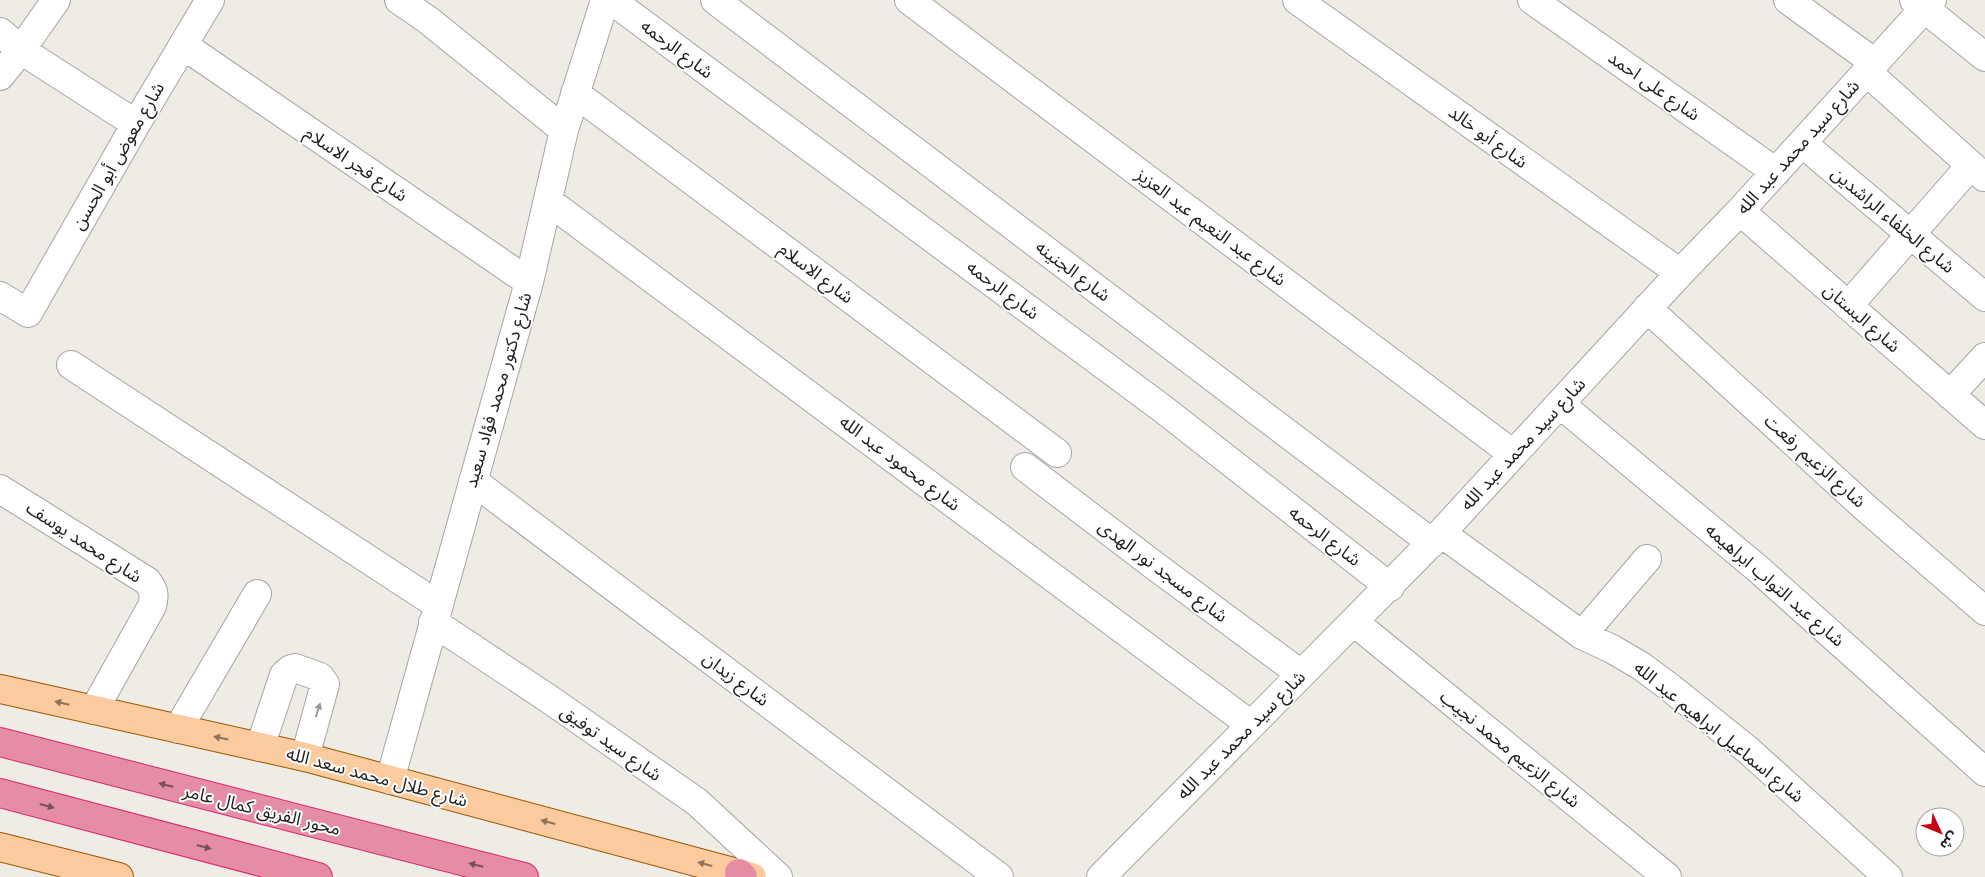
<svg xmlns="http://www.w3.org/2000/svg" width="1985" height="877" viewBox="0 0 1985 877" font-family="'DM Sans','Noto Sans Arabic',sans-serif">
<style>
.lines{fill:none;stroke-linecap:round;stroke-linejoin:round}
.minor-casing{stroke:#a5a5a5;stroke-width:30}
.major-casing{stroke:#985701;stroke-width:30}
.highway-casing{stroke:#d92675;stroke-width:30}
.minor{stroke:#fff;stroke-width:28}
.major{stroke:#fbca9e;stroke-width:28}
.highway{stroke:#e68da6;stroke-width:28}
.oneway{fill:#8c745e}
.oneway2{fill:#9a9a9a}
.oneway3{fill:#78505b}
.labels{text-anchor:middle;stroke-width:4;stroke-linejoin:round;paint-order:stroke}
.street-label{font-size:18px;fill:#1e1e1e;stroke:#fff}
</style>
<rect width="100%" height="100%" fill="#efebe5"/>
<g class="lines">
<defs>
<path id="minor" d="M 399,0 L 428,20 L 564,130
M 611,0 L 1163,409 L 1390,587
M 715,0 L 1432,543
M 909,0 L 1513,454
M 1297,0 L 1680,273
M 1532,0 L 1776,172
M 1788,0 L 1875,63
M 1914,0 L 1985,57
M 0,32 L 21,50 L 136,124
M 183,45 L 529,282
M 1867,72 L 1984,177
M 0,76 L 21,50 L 56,0
M 575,93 L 1057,453
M 1802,143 L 1985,297
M 548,201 L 1251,725
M 1740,211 L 1985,425
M 0,296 L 28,313 L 136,124 L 210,0
M 1848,306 L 1971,165
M 1647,308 L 1868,510 L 1985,611
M 71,365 L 438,605
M 1950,395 L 1985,357
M 1560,404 L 1757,568 L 1985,772
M 1025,467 L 1155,566 L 1301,674
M 473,481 L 999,877
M 0,489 L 147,581 C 154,590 155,595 152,606 L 94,710
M 1441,533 L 1582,635 L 1612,649 L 1641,666 L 1668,686 L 1749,751 L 1888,877
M 433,622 L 549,699 L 697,802 L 778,877
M 1354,622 L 1667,877
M 1582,635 L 1647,559
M 178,729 L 257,594
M 260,747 L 284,675 L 291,669 L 295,668 L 320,677 L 325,684 L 305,757
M 390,780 L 529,282 L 564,130 L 605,0
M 1101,877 L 1441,533 L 1680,273 L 1740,211 L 1932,0"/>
<path id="major" d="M 0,689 L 305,757 L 752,877
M 0,847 L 119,877"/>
<path id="highway" d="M 0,742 L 524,877
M 0,793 L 318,877
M 739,873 L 743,877"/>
</defs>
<!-- minor casing -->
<use href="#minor" class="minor-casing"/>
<!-- major casing -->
<use href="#major" class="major-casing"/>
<!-- highway casing -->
<use href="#highway" class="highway-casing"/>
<!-- minor -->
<use href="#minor" class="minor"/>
<!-- major -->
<use href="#major" class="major"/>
<!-- highway -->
<use href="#highway" class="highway"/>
</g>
<!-- one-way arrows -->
<defs><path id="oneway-solid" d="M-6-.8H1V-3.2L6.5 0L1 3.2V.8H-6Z" transform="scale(1.25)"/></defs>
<g class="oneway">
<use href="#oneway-solid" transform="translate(62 703) rotate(-167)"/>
<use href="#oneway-solid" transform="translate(221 738) rotate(-168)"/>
<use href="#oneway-solid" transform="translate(548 822) rotate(-165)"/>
<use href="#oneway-solid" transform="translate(705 864) rotate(-165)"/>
</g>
<use class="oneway2" href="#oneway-solid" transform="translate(318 710) rotate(-73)"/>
<g class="oneway3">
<use href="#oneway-solid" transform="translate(166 785) rotate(-166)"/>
<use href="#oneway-solid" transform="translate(47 806) rotate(15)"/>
<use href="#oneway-solid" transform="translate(204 847) rotate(15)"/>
<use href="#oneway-solid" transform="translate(476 865) rotate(-166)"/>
</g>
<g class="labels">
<!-- street labels -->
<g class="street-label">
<text transform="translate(677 49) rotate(37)" y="6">شارع الرحمه</text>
<text transform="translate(1654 86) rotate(35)" y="6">شارع على احمد</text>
<text transform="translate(1488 137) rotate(36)" y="6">شارع أبو خالد</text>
<text transform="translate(1798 147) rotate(-48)" y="6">شارع سيد محمد عبد الله</text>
<text transform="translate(118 156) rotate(-60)" y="6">شارع معوض أبو الحسن</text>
<text transform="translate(356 164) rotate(34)" y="6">شارع فجر الاسلام</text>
<text transform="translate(1893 220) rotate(40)" y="6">شارع الخلفاء الراشدين</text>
<text transform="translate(1211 227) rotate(37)" y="6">شارع عبد النعيم عبد العزيز</text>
<text transform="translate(1073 271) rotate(37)" y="6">شارع الجنينه</text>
<text transform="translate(816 273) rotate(37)" y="6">شارع الاسلام</text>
<text transform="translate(1003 290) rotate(37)" y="6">شارع الرحمه</text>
<text transform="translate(1862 318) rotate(41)" y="6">شارع البستان</text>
<text transform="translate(498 390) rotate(-74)" y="6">شارع دكتور محمد فؤاد سعيد</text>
<text transform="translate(1523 444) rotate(-47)" y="6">شارع سيد محمد عبد الله</text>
<text transform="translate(1815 461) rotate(42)" y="6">شارع الزعيم رفعت</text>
<text transform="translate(900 463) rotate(37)" y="6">شارع محمود عبد الله</text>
<text transform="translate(1325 536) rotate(38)" y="6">شارع الرحمه</text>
<text transform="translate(84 542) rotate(33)" y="6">شارع محمد يوسف</text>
<text transform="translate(1163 571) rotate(37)" y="6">شارع مسجد نور الهدى</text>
<text transform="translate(1775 585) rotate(41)" y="6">شارع عبد التواب ابراهيمه</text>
<text transform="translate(736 679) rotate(37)" y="6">شارع زيدان</text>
<text transform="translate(1719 732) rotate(39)" y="6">شارع اسماعيل ابراهيم عبد الله</text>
<text transform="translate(1241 735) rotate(-45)" y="6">شارع سيد محمد عبد الله</text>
<text transform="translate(611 743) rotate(35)" y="6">شارع سيد توفيق</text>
<text transform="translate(1510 749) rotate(39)" y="6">شارع الزعيم محمد نجيب</text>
<text transform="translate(377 777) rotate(15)" y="6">شارع طلال محمد سعد الله</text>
<text transform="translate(262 810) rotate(14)" y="6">محور الفريق كمال عامر</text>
</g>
</g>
<!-- north arrow -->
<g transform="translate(1940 832) rotate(134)"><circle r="24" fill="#ffffff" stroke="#a5a5a5"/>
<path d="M0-4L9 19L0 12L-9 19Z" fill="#cb0216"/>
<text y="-8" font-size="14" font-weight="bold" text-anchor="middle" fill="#1e1e1e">ش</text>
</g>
</svg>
